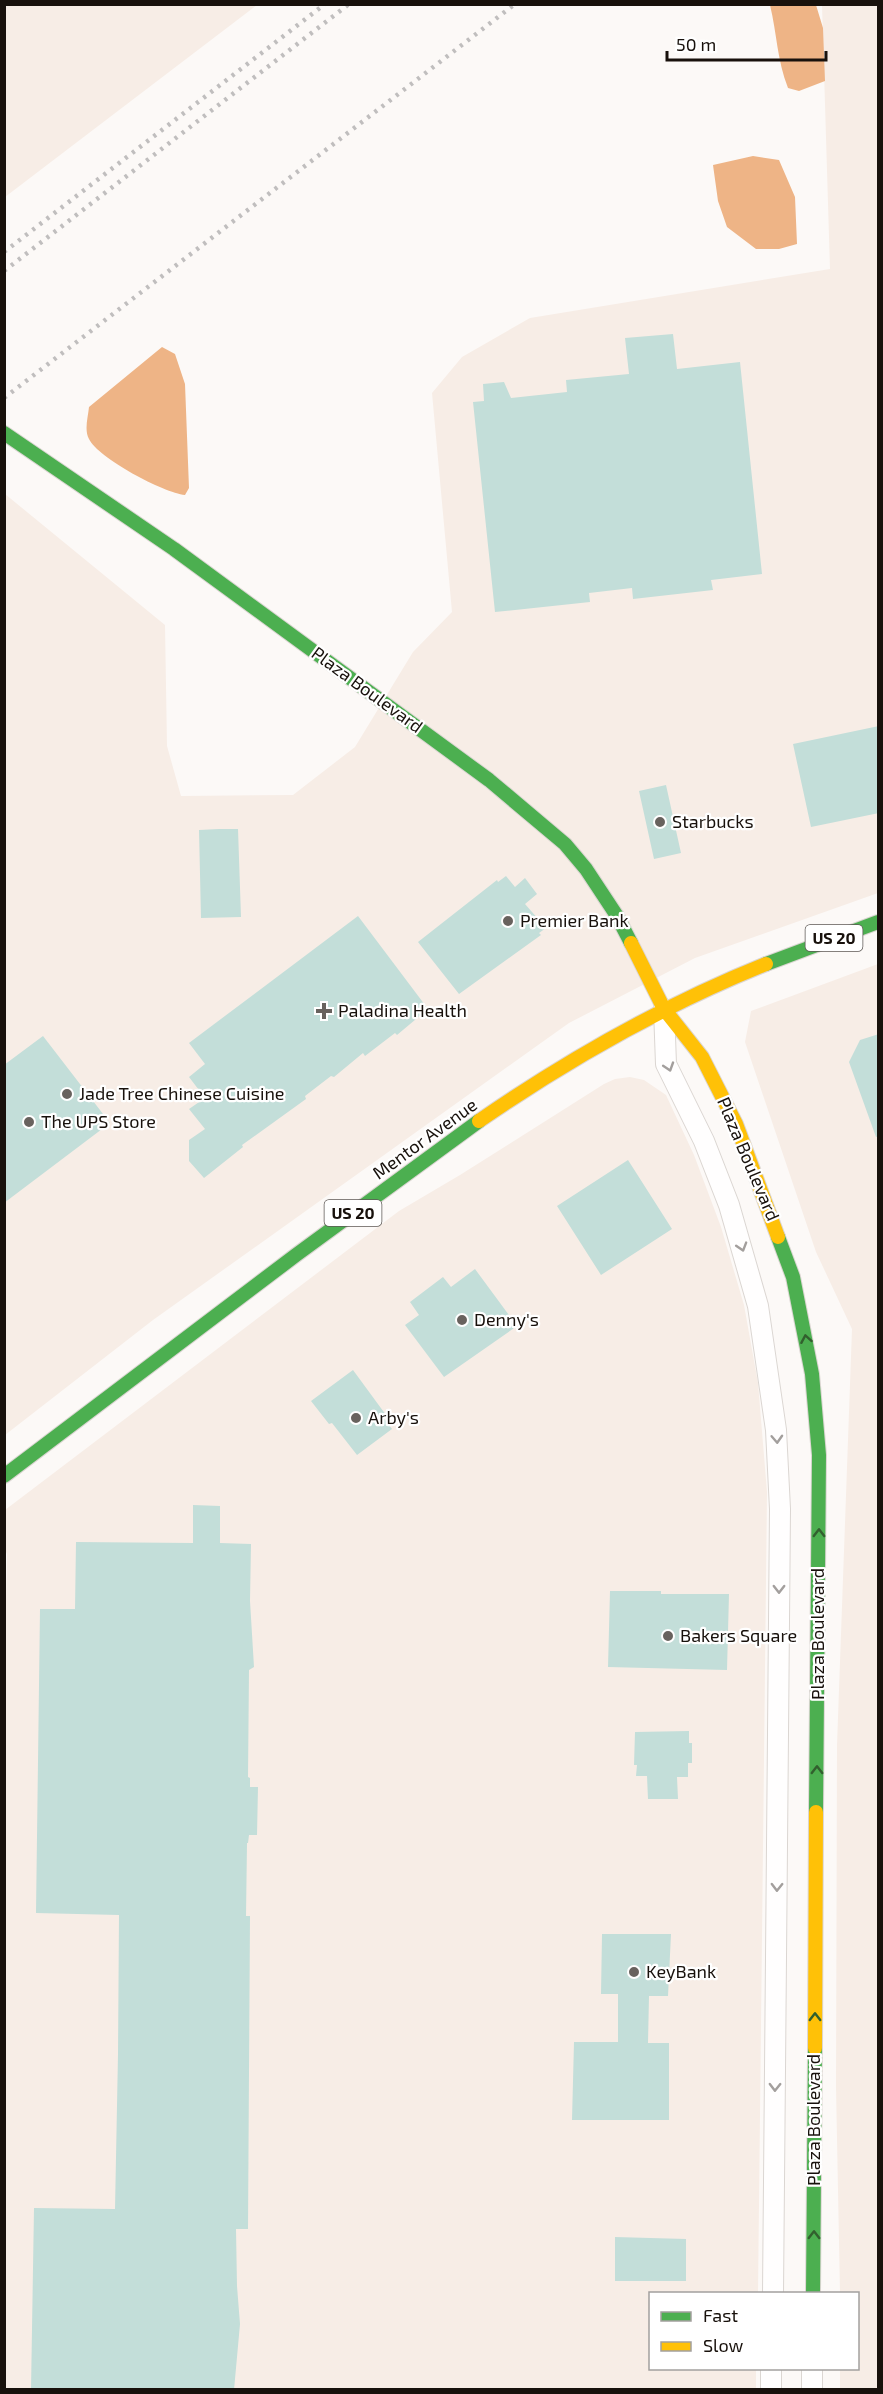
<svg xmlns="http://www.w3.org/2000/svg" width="883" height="2394" viewBox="0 0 883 2394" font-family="'Exo 2',sans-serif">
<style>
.built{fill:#f7ede6}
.water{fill:#eeb486}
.building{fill:#c3ded9}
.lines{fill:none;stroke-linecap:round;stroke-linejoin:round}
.street-casing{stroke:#dbd6d2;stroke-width:22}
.fast-casing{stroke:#dbd6d2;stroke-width:16}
.slow-casing{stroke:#dbd6d2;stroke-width:16}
.street{stroke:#fffefe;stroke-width:20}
.fast{stroke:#4caf50;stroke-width:14}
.slow{stroke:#ffc107;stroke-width:14}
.rail{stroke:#c0bebe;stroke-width:4.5;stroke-dasharray:3 6;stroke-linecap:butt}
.oneway{stroke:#a39f9d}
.oneway2{stroke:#32602e}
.poi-dot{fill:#68625e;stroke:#fff;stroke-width:2}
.labels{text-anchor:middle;stroke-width:4.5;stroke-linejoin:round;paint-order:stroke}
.shield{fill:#fff;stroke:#5d5855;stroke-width:1.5}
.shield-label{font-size:16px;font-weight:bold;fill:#18110c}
.street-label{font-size:18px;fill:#18110c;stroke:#fff}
.poi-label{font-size:18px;fill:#18110c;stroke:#fff;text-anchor:start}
</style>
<rect width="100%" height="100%" fill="#fcf9f7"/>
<!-- built -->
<path class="built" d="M 5,4 L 257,4 L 257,5 L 5,197 Z
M 822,5 L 878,5 L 878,893 L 695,958 L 569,1023 L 153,1320 L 5,1435 L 5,494 L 165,625 L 167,746 L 181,796 L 293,795 L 355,747 L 413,652 L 452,612 L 432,393 L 462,357 L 530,318 L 830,269 Z
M 878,964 L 878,2389 L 840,2389 L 840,2369 L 858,2368 L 858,2294 L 840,2293 L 836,2087 L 837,1745 L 852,1329 L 816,1252 L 745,1042 L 751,1011 Z
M 630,1077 L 644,1080 L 666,1095 L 694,1155 L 721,1227 L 744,1305 L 758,1383 L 767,1492 L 758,2293 L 650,2294 L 650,2368 L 756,2369 L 756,2389 L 5,2389 L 4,1683 L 7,1554 L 5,1550 L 5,1510 L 399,1211 L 460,1175 L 604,1084 L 615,1079 Z"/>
<!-- water -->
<path class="water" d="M 770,5 L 816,5 L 823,28 L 825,81 L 799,91 L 788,88 C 777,60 777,34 770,5 Z
M 753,156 L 779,160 L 795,197 L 797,244 L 779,249 L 756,249 L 727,227 L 718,201 L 713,165 Z
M 162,347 L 175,354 L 185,384 L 189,488 L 185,495 C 164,493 98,458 89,439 C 84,430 88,417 89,407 Z"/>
<!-- building -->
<path class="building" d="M 673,334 L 677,369 L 740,362 L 762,574 L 711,580 L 713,590 L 633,599 L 632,588 L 589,593 L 590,602 L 495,612 L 473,402 L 484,401 L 483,384 L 504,382 L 511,398 L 567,392 L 566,380 L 629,374 L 625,338 Z
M 879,726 L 879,813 L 811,827 L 793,744 Z
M 666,785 L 681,853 L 654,859 L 639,791 Z
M 219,829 L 238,829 L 241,917 L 201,918 L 199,830 Z
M 506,876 L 515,887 L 525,878 L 537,894 L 525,904 L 546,928 L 539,933 L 541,935 L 459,994 L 418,942 L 497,880 L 498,882 Z
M 358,916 L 428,1009 L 397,1035 L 395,1033 L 365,1056 L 363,1053 L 334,1077 L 331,1076 L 305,1096 L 306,1099 L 242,1145 L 243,1147 L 204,1178 L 189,1161 L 189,1140 L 205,1129 L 189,1109 L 205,1098 L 189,1077 L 205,1064 L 189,1043 Z
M 879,1034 L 879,1136 L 876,1137 L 849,1062 L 860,1040 Z
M 43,1036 L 110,1123 L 4,1203 L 4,1065 Z
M 628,1160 L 672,1229 L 601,1275 L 557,1206 Z
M 475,1269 L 517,1326 L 444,1377 L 405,1325 L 419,1315 L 410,1302 L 443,1277 L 451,1287 Z
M 353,1370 L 386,1415 L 383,1417 L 392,1429 L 357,1455 L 332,1423 L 329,1424 L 311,1401 Z
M 193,1505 L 220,1506 L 220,1543 L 251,1544 L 250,1601 L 254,1667 L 249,1670 L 248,1777 L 250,1778 L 250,1787 L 258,1787 L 257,1835 L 249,1835 L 248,1843 L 247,1843 L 246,1916 L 250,1916 L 248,2229 L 236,2229 L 237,2286 L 240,2324 L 234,2390 L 31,2390 L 34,2208 L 115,2209 L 118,2054 L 119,1915 L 36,1913 L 40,1609 L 75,1609 L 76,1542 L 193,1543 Z
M 610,1591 L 661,1591 L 661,1594 L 729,1594 L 727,1670 L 608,1667 Z
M 689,1731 L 689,1743 L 692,1743 L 692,1763 L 688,1763 L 688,1777 L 677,1777 L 678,1799 L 648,1799 L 647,1776 L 636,1776 L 637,1765 L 634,1765 L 635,1732 Z
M 602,1934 L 671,1934 L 668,1996 L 649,1996 L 648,2043 L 669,2043 L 669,2120 L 572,2120 L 574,2042 L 618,2042 L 618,1994 L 601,1994 Z
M 615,2237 L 686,2239 L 686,2281 L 615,2281 Z"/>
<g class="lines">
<defs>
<path id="street" d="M 664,1009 L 666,1064 L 704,1141 L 729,1205 L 758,1306 L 776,1430 L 780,1509 L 773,2294
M 771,2390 L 771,2368
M 812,2390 L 812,2368"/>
<path id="fast" d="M 4,433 L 174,549 L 489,780 L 565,844 L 586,869 L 617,916 L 631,943
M 766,964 L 878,922
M 778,1237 L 793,1277 L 812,1374 L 819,1455 L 816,1812
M 4,1476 L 296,1255 L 479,1121
M 813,2294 L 815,2048"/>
<path id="slow" d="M 631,943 L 664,1009 L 702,1057 L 736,1124 L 778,1237
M 479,1121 C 569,1059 664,1005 766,964
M 815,2048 L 816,1812"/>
</defs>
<!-- street casing -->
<use href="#street" class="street-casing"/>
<!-- fast casing -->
<use href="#fast" class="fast-casing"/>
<!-- slow casing -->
<use href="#slow" class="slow-casing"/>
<!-- street -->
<use href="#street" class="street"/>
<!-- fast -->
<use href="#fast" class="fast"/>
<!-- slow -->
<use href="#slow" class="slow"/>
<!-- rail -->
<path class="rail" d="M 4,252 L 325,4
M 4,271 L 349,4
M 4,398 L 515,4"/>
</g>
<!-- one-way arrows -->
<defs><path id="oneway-chevron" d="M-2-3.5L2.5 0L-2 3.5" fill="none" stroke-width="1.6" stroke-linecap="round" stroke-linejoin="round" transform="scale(1.5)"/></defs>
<g class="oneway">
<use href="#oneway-chevron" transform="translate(669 1067) rotate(72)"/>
<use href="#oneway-chevron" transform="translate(742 1247) rotate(73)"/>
<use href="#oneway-chevron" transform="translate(777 1439) rotate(87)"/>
<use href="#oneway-chevron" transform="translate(779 1589) rotate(90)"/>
<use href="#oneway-chevron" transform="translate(777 1887) rotate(91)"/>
<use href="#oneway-chevron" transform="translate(775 2087) rotate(91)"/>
</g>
<g class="oneway2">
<use href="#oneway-chevron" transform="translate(806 1339) rotate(-100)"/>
<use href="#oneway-chevron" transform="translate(819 1533) rotate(-90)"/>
<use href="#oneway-chevron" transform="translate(817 1770) rotate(-90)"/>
<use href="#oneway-chevron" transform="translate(815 2017) rotate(-90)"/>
<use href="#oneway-chevron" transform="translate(814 2235) rotate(-90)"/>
</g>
<!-- markers -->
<g class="poi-dot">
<circle cx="660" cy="822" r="6"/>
<circle cx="508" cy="921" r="6"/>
<path d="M321 1002h6v6h6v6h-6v6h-6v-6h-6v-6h6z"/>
<circle cx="67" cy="1094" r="6"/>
<circle cx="29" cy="1122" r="6"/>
<circle cx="462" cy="1320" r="6"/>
<circle cx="356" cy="1418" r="6"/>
<circle cx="668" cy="1636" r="6"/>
<circle cx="634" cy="1972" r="6"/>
</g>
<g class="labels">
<!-- shield labels -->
<g class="shield">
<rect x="805.5" y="925" width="57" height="26" rx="4.5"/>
<rect x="324.5" y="1200" width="57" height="26" rx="4.5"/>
</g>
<g class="shield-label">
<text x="834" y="944">US 20</text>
<text x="353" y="1219">US 20</text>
</g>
<!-- street labels -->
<g class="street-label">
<text transform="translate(367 690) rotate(36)" y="6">Plaza Boulevard</text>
<text transform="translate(425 1139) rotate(-36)" y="6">Mentor Avenue</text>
<text transform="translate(748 1159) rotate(67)" y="6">Plaza Boulevard</text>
<text transform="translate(818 1634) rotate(-90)" y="6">Plaza Boulevard</text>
<text transform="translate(814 2120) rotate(-90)" y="6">Plaza Boulevard</text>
</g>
<!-- poi labels -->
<g class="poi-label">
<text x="672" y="828">Starbucks</text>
<text x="520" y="927">Premier Bank</text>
<text x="338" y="1017">Paladina Health</text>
<text x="79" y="1100">Jade Tree Chinese Cuisine</text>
<text x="41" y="1128">The UPS Store</text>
<text x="474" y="1326">Denny's</text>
<text x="368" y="1424">Arby's</text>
<text x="680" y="1642">Bakers Square</text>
<text x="646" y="1978">KeyBank</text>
</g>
</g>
<!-- border -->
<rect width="883" height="2394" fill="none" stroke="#18110c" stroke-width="12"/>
<!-- legend -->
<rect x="649" y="2292" width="210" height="78" fill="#ffffff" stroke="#a3a09e" stroke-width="1.5"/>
<rect x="661" y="2312" width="30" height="9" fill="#4caf50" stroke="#a3a09e" stroke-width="1.5"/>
<text x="703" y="2322" font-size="18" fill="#18110c">Fast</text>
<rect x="661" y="2342" width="30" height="9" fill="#ffc107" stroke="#a3a09e" stroke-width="1.5"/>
<text x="703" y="2352" font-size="18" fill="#18110c">Slow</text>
<!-- scale -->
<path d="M667 51v9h159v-9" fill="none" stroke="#18110c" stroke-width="3"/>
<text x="676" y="51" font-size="18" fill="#18110c" stroke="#ffffff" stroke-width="4.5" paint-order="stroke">50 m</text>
</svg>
